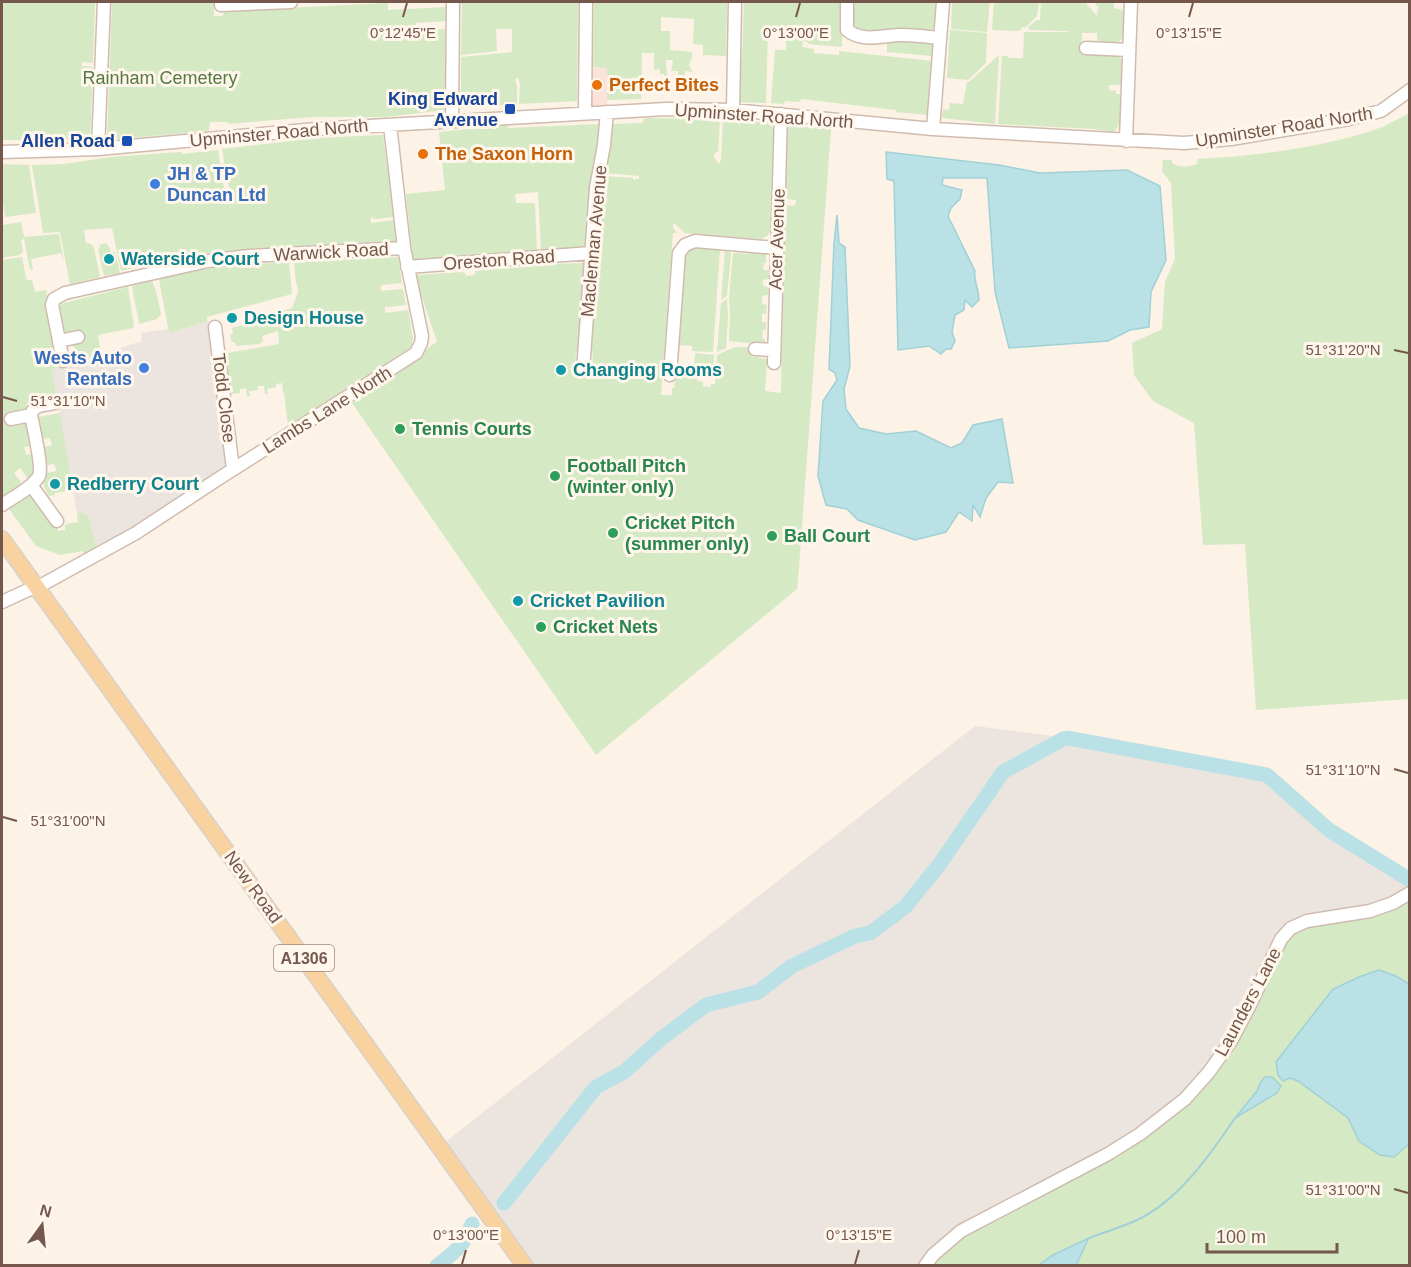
<svg xmlns="http://www.w3.org/2000/svg" width="1411" height="1267" viewBox="0 0 1411 1267" font-family="Arial,sans-serif">
<style>
.commercial{fill:#fce2d9}
.industrial{fill:#ece5df}
.green{fill:#d5e9c4}
.water{fill:#bae1e5;stroke:#a0d1d7;stroke-width:1.5}
.lines{fill:none;stroke-linecap:round;stroke-linejoin:round}
.stream{stroke:#a0d1d7;stroke-width:2}
.river{stroke:#bae1e5;stroke-width:15}
.minor-casing{stroke:#d0bcaf;stroke-width:15}
.major-casing{stroke:#d8d0cd;stroke-width:18}
.minor{stroke:#fff;stroke-width:12}
.major{stroke:#f9d39f;stroke-width:15}
.ticks{fill:none;stroke:#75584b;stroke-width:2}
.food-dot{fill:#e8710a;stroke:#fff6ec;stroke-width:2}
.transit-dot{fill:#1a4fb4;stroke:#fff6ec;stroke-width:2}
.shop-dot{fill:#3f7fe0;stroke:#fff6ec;stroke-width:2}
.culture-dot{fill:#0f9aa8;stroke:#fff6ec;stroke-width:2}
.leisure-dot{fill:#2e9e5b;stroke:#fff6ec;stroke-width:2}
.labels{text-anchor:middle;stroke-width:6;stroke-linejoin:round;paint-order:stroke}
.shield{fill:#fff6ec;stroke:#9e877b;stroke-width:1.5}
.shield-label{font-size:16px;font-weight:bold;fill:#75584b}
.park-label{font-size:18px;fill:#567a42;stroke:#fff6ec}
.food-label{font-size:18px;font-weight:bold;fill:#c56008;stroke:#fff6ec;text-anchor:start}
.transit-label{font-size:18px;font-weight:bold;fill:#164399;stroke:#fff6ec;text-anchor:end}
.street-label{font-size:18px;fill:#75584b;stroke:#fff6ec}
.shop-label{font-size:18px;font-weight:bold;fill:#366cbe;stroke:#fff6ec;text-anchor:start}
.culture-label{font-size:18px;font-weight:bold;fill:#0d838f;stroke:#fff6ec;text-anchor:start}
.leisure-label{font-size:18px;font-weight:bold;fill:#27864d;stroke:#fff6ec;text-anchor:start}
.ticks-label{font-size:15px;text-anchor:middle;fill:#75584b;stroke:#fff6ec;stroke-width:6;stroke-linejoin:round;paint-order:stroke}
</style>
<rect width="100%" height="100%" fill="#fcf2e5"/>
<!-- commercial -->
<path class="commercial" d="M 585,67 L 607,68 L 607,112 L 585,113 Z"/>
<!-- industrial -->
<path class="industrial" d="M 208,320 L 217,357 L 232,478 L 100,559 L 88,516 L 84,513 L 77,513 L 52,370 L 142,341 L 141,333 L 168,329 L 169,333 Z
M 975,726 L 1068,738 L 1270,769 L 1289,794 L 1329,830 L 1409,889 L 1249,1007 L 1185,1099 L 925,1265 L 524,1265 L 439,1147 Z"/>
<!-- green -->
<path class="green" d="M 2,2 L 95,2 L 93,63 L 82,62 L 82,66 L 93,67 L 90,140 L 2,140 Z
M 112,2 L 214,2 L 214,16 L 223,16 L 224,12 L 226,11 L 388,3 L 388,10 L 446,7 L 446,21 L 416,23 L 416,30 L 445,29 L 445,110 L 386,117 L 312,117 L 228,124 L 228,122 L 210,122 L 209,131 L 107,140 Z
M 462,2 L 578,2 L 577,101 L 519,104 L 520,83 L 518,78 L 515,79 L 517,87 L 517,104 L 461,108 L 461,57 L 512,52 L 512,29 L 496,29 L 497,51 L 461,55 Z
M 594,2 L 727,2 L 726,56 L 703,55 L 703,45 L 693,44 L 694,19 L 661,17 L 661,31 L 670,31 L 670,50 L 692,52 L 692,59 L 690,60 L 689,66 L 693,72 L 685,71 L 685,75 L 678,75 L 678,71 L 671,71 L 673,60 L 666,60 L 667,77 L 665,77 L 664,74 L 660,74 L 660,71 L 659,69 L 654,70 L 654,53 L 642,53 L 641,99 L 607,100 L 607,68 L 593,67 Z
M 744,2 L 844,2 L 842,47 L 809,44 L 807,42 L 803,41 L 802,47 L 814,49 L 814,53 L 839,55 L 839,51 L 932,61 L 927,115 L 896,112 L 896,110 L 801,99 L 800,102 L 785,101 L 784,104 L 771,103 L 775,50 L 786,50 L 786,28 L 768,27 L 766,103 L 739,102 L 740,60 L 742,60 Z
M 853,2 L 936,2 L 934,27 L 930,31 C 905,30 881,33 856,31 L 852,26 Z
M 952,2 L 990,2 L 987,32 L 951,29 Z
M 994,2 L 1039,2 L 1037,16 L 1026,27 L 1023,27 L 1019,31 L 992,30 Z
M 1041,2 L 1082,2 L 1083,4 L 1085,2 L 1097,16 L 1098,7 L 1096,5 L 1095,2 L 1092,2 L 1114,2 L 1114,8 L 1122,10 L 1124,13 C 1125,18 1125,23 1125,29 C 1124,47 1111,42 1097,41 L 1097,33 L 1082,33 L 1081,53 L 1116,55 L 1123,60 L 1122,85 L 1109,85 L 1109,90 L 1116,91 L 1116,94 L 1122,94 C 1121,109 1125,131 1107,134 L 1106,131 L 1093,129 L 998,124 L 1002,56 L 1008,56 L 1008,58 L 1023,58 L 1024,32 L 1068,32 L 1068,31 L 1030,30 L 1028,27 L 1037,20 L 1040,20 Z
M 950,30 L 987,33 L 986,63 L 968,80 L 947,78 Z
M 911,39 L 933,43 L 932,56 L 887,52 L 887,43 L 890,40 Z
M 999,55 L 995,124 L 942,118 L 943,109 L 949,110 L 950,103 L 963,104 L 967,82 L 969,82 Z
M 1409,113 L 1409,699 L 1256,710 L 1245,544 L 1203,545 L 1194,423 L 1153,401 L 1134,375 L 1132,343 L 1162,329 L 1165,282 L 1175,259 L 1171,183 L 1162,171 L 1163,160 L 1172,160 L 1172,163 C 1178,168 1190,167 1197,164 L 1198,159 C 1258,156 1328,147 1385,126 C 1393,122 1401,117 1409,113 Z
M 644,118 L 720,119 L 718,152 L 715,152 L 714,157 L 719,164 L 721,160 L 723,119 L 770,123 L 774,130 L 771,230 L 767,236 L 761,239 L 685,233 L 675,224 L 673,224 L 673,228 L 677,233 L 673,233 L 661,395 L 672,395 L 672,388 L 674,388 L 677,371 L 685,372 L 685,376 L 698,377 L 697,381 L 703,382 L 703,386 L 711,387 L 711,384 L 715,384 L 717,355 L 735,347 L 746,347 L 751,353 L 751,356 L 766,359 L 767,361 L 765,391 L 781,393 L 785,205 L 795,206 L 796,200 L 785,199 L 787,132 L 789,126 L 831,129 L 799,567 L 797,589 L 596,755 L 352,403 C 370,390 389,378 408,366 C 418,358 426,348 437,342 L 417,282 L 417,275 L 461,272 L 465,273 L 466,276 L 475,275 L 475,271 L 548,265 L 549,264 L 584,263 L 579,349 L 576,353 L 575,368 L 591,373 L 593,354 L 591,348 L 597,265 L 599,262 L 600,245 L 598,244 L 604,176 L 633,178 L 634,181 L 635,179 L 639,179 L 639,176 L 605,173 L 610,150 L 612,124 L 643,123 Z
M 600,124 L 598,150 L 590,181 L 585,247 L 541,250 L 538,192 L 515,194 L 516,203 L 532,203 L 535,204 L 537,250 L 413,260 L 406,194 L 445,190 L 439,132 L 507,125 L 508,128 Z
M 383,135 L 394,217 L 375,219 L 371,217 L 371,223 L 394,220 L 396,241 L 235,250 L 162,259 L 162,262 L 121,271 L 112,228 L 84,230 L 86,243 L 91,244 L 94,248 L 100,277 L 70,284 L 60,232 L 43,233 L 32,165 L 64,164 L 111,157 L 181,152 L 182,154 L 218,150 L 224,188 L 226,191 L 230,190 L 228,184 L 222,149 L 316,138 Z
M 2,164 L 29,165 L 36,213 L 5,217 L 2,194 Z
M 2,220 L 3,225 L 21,222 L 24,237 L 59,234 L 64,264 L 61,253 L 31,259 L 33,269 L 30,270 L 24,239 L 21,240 L 23,252 L 19,255 L 2,258 Z
M 107,243 L 108,247 L 109,246 L 111,253 L 115,252 L 120,273 L 104,276 L 98,249 L 100,248 L 99,245 Z
M 694,247 L 720,248 L 713,352 L 692,351 L 692,346 L 678,345 L 685,255 L 690,249 Z
M 725,250 L 731,253 L 727,296 L 721,300 Z
M 751,252 L 755,252 L 766,254 L 766,263 L 764,263 L 763,270 L 769,270 L 769,279 L 763,280 L 763,286 L 768,287 L 768,295 L 762,296 L 762,304 L 767,305 L 766,314 L 762,314 L 762,322 L 766,322 L 766,330 L 763,330 L 762,338 L 765,339 L 765,343 L 763,345 L 729,341 L 730,316 L 729,298 L 733,253 L 747,254 Z
M 22,257 L 26,278 L 28,280 L 32,280 L 35,292 L 46,290 L 61,367 L 52,370 L 57,399 L 26,404 L 26,410 L 24,413 L 6,416 L 7,424 L 28,421 L 32,446 L 24,447 L 26,455 L 33,454 L 36,471 L 29,480 L 20,468 L 14,473 L 21,482 L 19,486 L 2,499 L 2,260 Z
M 398,257 L 402,283 L 381,285 L 381,291 L 403,289 L 406,305 L 388,307 L 385,306 L 385,313 L 408,310 L 413,339 L 411,347 L 288,426 L 284,392 L 283,392 L 282,383 L 276,384 L 276,387 L 267,389 L 268,394 L 265,394 L 264,386 L 258,386 L 258,390 L 249,391 L 250,396 L 247,397 L 246,388 L 240,389 L 240,393 L 231,394 L 233,408 L 229,409 L 222,354 L 279,344 L 278,331 L 262,336 L 263,341 L 259,344 L 236,346 L 235,342 L 232,342 L 230,335 L 233,334 L 232,328 L 275,315 L 275,313 L 292,308 L 298,292 L 297,284 L 296,283 L 294,262 Z
M 289,262 L 292,294 L 207,317 L 207,321 L 169,333 L 159,279 L 189,272 L 227,266 Z
M 152,281 L 156,291 L 161,314 L 157,319 L 139,324 L 132,286 Z
M 128,287 L 134,326 L 133,328 L 98,335 L 101,355 L 78,362 L 73,345 L 84,341 L 82,333 L 65,334 L 64,333 L 59,307 L 60,304 Z
M 727,299 L 728,318 L 726,348 L 717,352 L 721,303 Z
M 695,353 L 714,355 L 713,370 L 694,368 Z
M 60,413 L 73,490 L 55,493 L 55,495 L 49,496 C 42,482 43,487 47,473 L 57,471 L 54,464 L 47,465 L 43,447 L 52,445 L 50,438 L 43,439 L 39,417 Z
M 30,493 L 57,524 L 58,531 L 65,530 L 65,526 L 66,524 L 78,522 L 77,513 L 84,513 L 88,516 L 97,548 L 84,554 L 83,551 L 60,555 L 36,546 L 9,509 Z
M 1409,896 L 1409,1265 L 925,1266 L 961,1231 L 1108,1154 L 1209,1072 L 1291,928 Z"/>
<!-- water -->
<path class="water" d="M 886,152 L 999,165 L 1040,173 L 1127,170 L 1160,186 L 1166,260 L 1151,292 L 1149,327 L 1130,330 L 1108,341 L 1009,348 L 995,292 L 987,178 L 943,178 L 942,185 L 962,190 L 960,199 L 951,208 L 948,216 L 975,271 C 973,280 979,289 979,300 L 972,307 L 965,300 L 964,310 L 955,315 L 952,332 L 955,341 L 951,349 L 946,349 L 941,354 L 929,346 L 898,350 L 894,181 L 887,179 Z
M 837,215 L 839,243 L 845,247 L 850,366 L 844,389 L 846,409 L 859,428 L 886,434 L 916,431 L 951,448 L 962,443 L 973,425 L 1002,419 L 1013,483 L 998,482 L 986,498 L 980,517 L 973,505 L 972,521 L 959,512 L 946,532 L 915,540 L 858,520 L 847,509 L 826,505 L 818,476 L 823,401 L 837,380 L 835,373 L 829,369 L 834,244 Z
M 1379,970 L 1396,976 L 1409,984 L 1409,1144 L 1394,1157 L 1380,1155 L 1359,1141 L 1348,1118 L 1298,1081 L 1290,1078 L 1283,1081 L 1278,1075 L 1276,1062 L 1333,989 L 1359,977 Z
M 1265,1077 L 1272,1077 L 1281,1086 L 1277,1093 L 1235,1118 L 1257,1091 L 1260,1083 Z
M 1089,1238 L 1076,1265 L 1039,1265 L 1053,1255 Z"/>
<g class="lines">
<!-- stream -->
<path class="stream" d="M 1089,1238 C 1105,1232 1122,1227 1137,1220 C 1178,1201 1210,1155 1235,1118"/>
<!-- river -->
<path class="river" d="M 504,1203 L 596,1087 L 624,1072 L 662,1038 L 706,1005 L 758,992 L 792,966 L 855,936 L 870,933 L 905,907 L 939,865 L 1003,772 L 1063,739 L 1068,738 L 1267,775 L 1329,830 L 1410,880
M 437,1266 C 456,1251 463,1247 472,1224"/>
<defs>
<path id="minor" d="M 847,2 L 847,30 C 863,43 883,35 902,35 C 915,35 928,37 940,38
M 221,5 L 291,2
M 1086,48 L 1129,50
M 733,110 L 735,2
M 585,113 L 586,2
M 452,121 L 453,2
M 933,129 L 943,2
M 1126,141 L 1131,2
M 98,149 L 104,2
M 2,152 L 98,149 L 316,129 L 666,109 L 733,110 L 933,129 L 1184,143 L 1231,139 L 1349,119 L 1381,111 L 1410,90
M 407,267 L 591,253
M 215,327 L 233,469
M 59,341 L 78,337
M 755,349 L 774,350
M 63,361 L 52,305 L 54,299 L 65,293 L 208,261 L 249,256 L 404,248
M 774,363 L 781,114
M 583,371 L 596,188 L 604,145 L 607,112
M 670,375 L 679,253 L 685,245 L 695,241 L 776,248
M 11,419 L 31,415
M 31,485 L 57,521
M 2,505 C 12,498 33,487 39,476 C 43,468 33,426 31,415 C 33,404 46,405 55,403
M 2,602 L 28,590 L 38,587 L 136,533 L 218,479 L 416,353 L 421,343 L 422,336 L 404,248 L 390,125
M 925,1266 L 933,1255 L 961,1231 L 1108,1154 L 1140,1134 L 1185,1099 L 1209,1072 L 1231,1041 L 1249,1007 L 1281,939 L 1291,928 L 1307,921 L 1370,911 L 1393,903 L 1410,893"/>
<path id="major" d="M 2,539 L 525,1266"/>
</defs>
<!-- minor casing -->
<use href="#minor" class="minor-casing"/>
<!-- major casing -->
<use href="#major" class="major-casing"/>
<!-- minor -->
<use href="#minor" class="minor"/>
<!-- major -->
<use href="#major" class="major"/>
</g>
<!-- ticks -->
<path class="ticks" d="M 403,17 L 407,3M 796,17 L 800,3M 1189,17 L 1193,3M 1394,350 L 1408,353M 3,397 L 17,401M 1394,769 L 1408,773M 3,817 L 17,821M 1394,1189 L 1408,1193M 462,1264 L 466,1250M 855,1264 L 859,1250"/>
<!-- markers -->
<g class="food-dot">
<circle cx="597" cy="85" r="6"/>
<circle cx="423" cy="154" r="6"/>
</g>
<g class="transit-dot">
<rect x="504" y="103" width="12" height="12" rx="3"/>
<rect x="121" y="135" width="12" height="12" rx="3"/>
</g>
<g class="shop-dot">
<circle cx="155" cy="184" r="6"/>
<circle cx="144" cy="368" r="6"/>
</g>
<g class="culture-dot">
<circle cx="109" cy="259" r="6"/>
<circle cx="232" cy="318" r="6"/>
<circle cx="561" cy="370" r="6"/>
<circle cx="55" cy="484" r="6"/>
<circle cx="518" cy="601" r="6"/>
</g>
<g class="leisure-dot">
<circle cx="400" cy="429" r="6"/>
<circle cx="555" cy="476" r="6"/>
<circle cx="613" cy="533" r="6"/>
<circle cx="772" cy="536" r="6"/>
<circle cx="541" cy="627" r="6"/>
</g>
<g class="labels">
<!-- shield labels -->
<rect class="shield" x="274" y="945" width="60" height="26" rx="4.5"/>
<g class="shield-label">
<text x="304" y="964">A1306</text>
</g>
<!-- park labels -->
<g class="park-label">
<text x="160" y="84">Rainham Cemetery</text>
</g>
<!-- food labels -->
<g class="food-label">
<text x="609" y="91">Perfect Bites</text>
<text x="435" y="160">The Saxon Horn</text>
</g>
<!-- transit labels -->
<g class="transit-label">
<text x="498" y="105">King Edward<tspan x="498" dy="21">Avenue</tspan></text>
<text x="115" y="147">Allen Road</text>
</g>
<!-- street labels -->
<g class="street-label">
<text transform="translate(764 116) rotate(4)" y="6">Upminster Road North</text>
<text transform="translate(1284 127) rotate(-9)" y="6">Upminster Road North</text>
<text transform="translate(279 133) rotate(-5)" y="6">Upminster Road North</text>
<text transform="translate(777 239) rotate(-88)" y="6">Acer Avenue</text>
<text transform="translate(594 241) rotate(-85)" y="6">Maclennan Avenue</text>
<text transform="translate(331 252) rotate(-3)" y="6">Warwick Road</text>
<text transform="translate(499 260) rotate(-4)" y="6">Oreston Road</text>
<text transform="translate(224 398) rotate(83)" y="6">Todd Close</text>
<text transform="translate(327 410) rotate(-32)" y="6">Lambs Lane North</text>
<text transform="translate(253 887) rotate(54)" y="6">New Road</text>
<text transform="translate(1248 1002) rotate(-62)" y="6">Launders Lane</text>
</g>
<!-- shop labels -->
<g class="shop-label">
<text x="167" y="180">JH &amp; TP<tspan x="167" dy="21">Duncan Ltd</tspan></text>
<text x="132" y="364" text-anchor="end">Wests Auto<tspan x="132" dy="21">Rentals</tspan></text>
</g>
<!-- culture labels -->
<g class="culture-label">
<text x="121" y="265">Waterside Court</text>
<text x="244" y="324">Design House</text>
<text x="573" y="376">Changing Rooms</text>
<text x="67" y="490">Redberry Court</text>
<text x="530" y="607">Cricket Pavilion</text>
</g>
<!-- leisure labels -->
<g class="leisure-label">
<text x="412" y="435">Tennis Courts</text>
<text x="567" y="472">Football Pitch<tspan x="567" dy="21">(winter only)</tspan></text>
<text x="625" y="529">Cricket Pitch<tspan x="625" dy="21">(summer only)</tspan></text>
<text x="784" y="542">Ball Court</text>
<text x="553" y="633">Cricket Nets</text>
</g>
</g>
<g class="ticks-label">
<text x="403" y="38">0°12'45"E</text>
<text x="796" y="38">0°13'00"E</text>
<text x="1189" y="38">0°13'15"E</text>
<text x="1343" y="355">51°31'20"N</text>
<text x="68" y="406">51°31'10"N</text>
<text x="1343" y="775">51°31'10"N</text>
<text x="68" y="826">51°31'00"N</text>
<text x="1343" y="1195">51°31'00"N</text>
<text x="466" y="1240">0°13'00"E</text>
<text x="859" y="1240">0°13'15"E</text>
</g>
<!-- border -->
<rect width="1411" height="1267" fill="none" stroke="#75584b" stroke-width="6"/>
<!-- north arrow -->
<g transform="translate(42 1225) rotate(15)" stroke="#fff6ec" stroke-width="4.5" paint-order="stroke">
<path d="M0-4.5L10 22L0 15L-10 22Z" fill="#75584b"/>
<text y="-9" font-size="16" font-weight="bold" text-anchor="middle" fill="#75584b">N</text>
</g>
<!-- scale -->
<path d="M1207 1243v9h130v-9" fill="none" stroke="#75584b" stroke-width="3"/>
<text x="1216" y="1243" font-size="18" fill="#75584b" stroke="#fff6ec" stroke-width="4.5" paint-order="stroke">100 m</text>
</svg>
